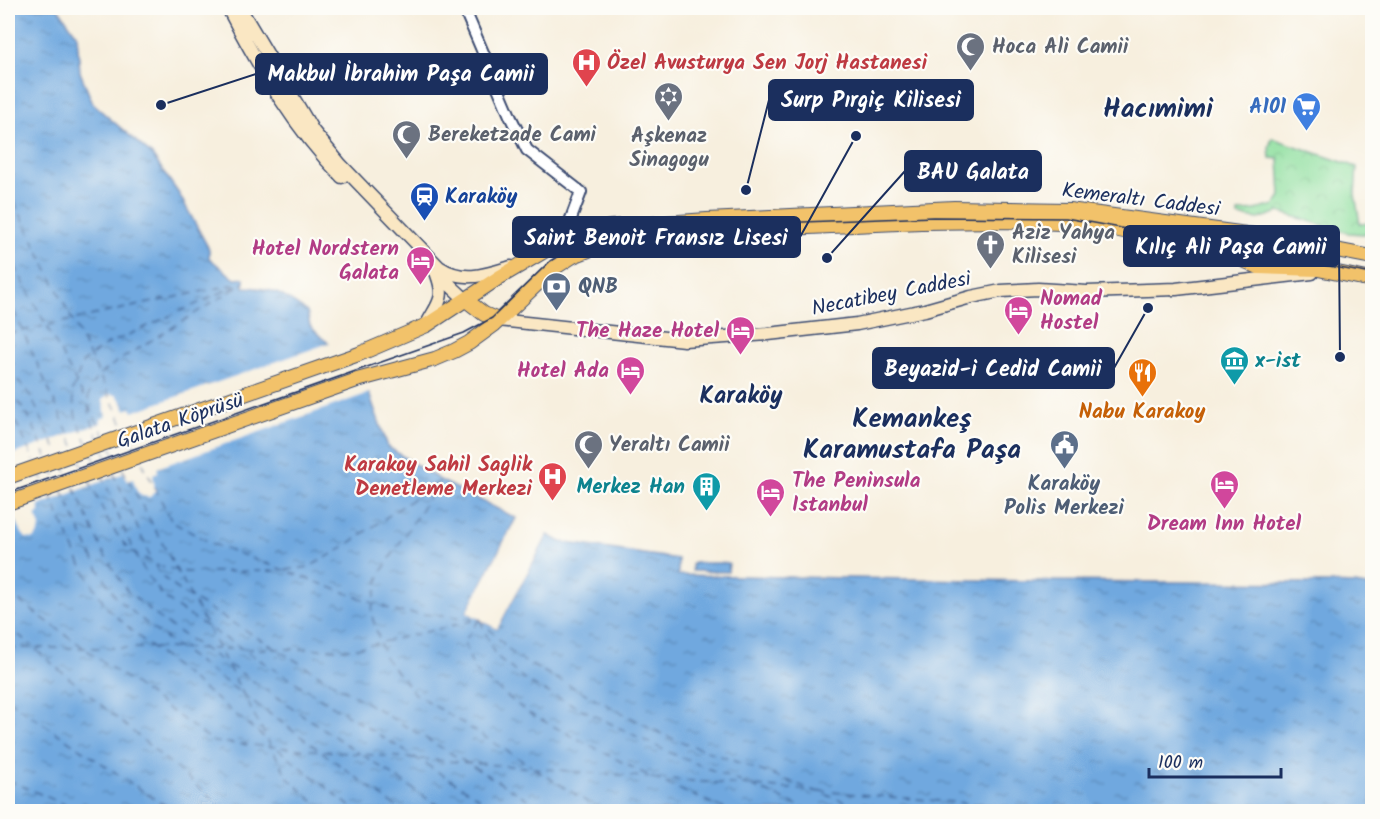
<svg xmlns="http://www.w3.org/2000/svg" width="1380" height="819" viewBox="0 0 1380 819" font-family="Kalam,sans-serif">
<style>
.park{fill:url(#park-crowns);stroke:#54877e;stroke-width:1.5}
.water{fill:url(#water-ripples);stroke:#466c9e;stroke-width:1.5}
.pier{fill:#f7efde}
.lines{fill:none;stroke-linecap:round;stroke-linejoin:round}
.ferry{stroke:#39598b;stroke-width:1.5;stroke-dasharray:8 6;stroke-linecap:butt}
.tertiary-casing{stroke:#3c4c71;stroke-width:14}
.secondary-casing{stroke:#3c4c71;stroke-width:15}
.primary-casing{stroke:#3c4c71;stroke-width:16}
.tertiary{stroke:#fff;stroke-width:10}
.secondary{stroke:#fae7c3;stroke-width:12}
.primary{stroke:#f2c26a;stroke-width:14}
.tram{stroke:#1b2f5e;stroke-width:1.5}
.labels{text-anchor:middle;stroke-width:4.5;stroke-linejoin:round;paint-order:stroke}
.worship-label{font-size:21px;font-weight:bold;fill:#5b616d;stroke:#fdfcf7;text-anchor:start}
.health-label{font-size:21px;font-weight:bold;fill:#be3a42;stroke:#fdfcf7;text-anchor:start}
.shop-label{font-size:21px;font-weight:bold;fill:#366cbe;stroke:#fdfcf7;text-anchor:end}
.transit-label{font-size:21px;font-weight:bold;fill:#164399;stroke:#fdfcf7;text-anchor:start}
.street-label{font-size:21px;fill:#1b2f5e;stroke:#fdfcf7}
.hotel-label{font-size:21px;font-weight:bold;fill:#b23c85;stroke:#fdfcf7;text-anchor:end}
.service-label{font-size:21px;font-weight:bold;fill:#4e5e75;stroke:#fdfcf7;text-anchor:start}
.culture-label{font-size:21px;font-weight:bold;fill:#0d838f;stroke:#fdfcf7;text-anchor:start}
.food-label{font-size:21px;font-weight:bold;fill:#c56008;stroke:#fdfcf7}
.quarter-label{font-size:24px;font-weight:bold;fill:#1b2f5e;stroke:#fdfcf7}
.district-label{font-size:27px;font-weight:bold;fill:#1b2f5e;stroke:#fdfcf7}
.leader{fill:none;stroke:#1b2f5e;stroke-width:2}
.callout-dot{fill:#1b2f5e;stroke:#fdfcf7;stroke-width:2}
.callout{fill:#1b2f5e;stroke:#1b2f5e;stroke-width:2}
.callout-label{font-size:22px;text-anchor:middle;font-weight:bold;fill:#fff}
</style>
<defs>
<pattern id="park-crowns" width="20" height="18" patternUnits="userSpaceOnUse" patternTransform="scale(1.5)"><rect width="20" height="18" fill="#8edf9f"/><path d="M2 6a3 3 0 1 1 6 0M12 15a3 3 0 1 1 6 0" fill="none" stroke="#7ac08b"/></pattern>
<pattern id="water-ripples" width="26" height="14" patternUnits="userSpaceOnUse" patternTransform="scale(1.5)"><rect width="26" height="14" fill="#70a8df"/><path d="M2 4q2-2 4 0t4 0M15 11q2-2 4 0t4 0" fill="none" stroke="#5b89b8"/></pattern>
</defs>
<rect width="100%" height="100%" fill="#fdfcf7"/>
<filter id="ink" filterUnits="userSpaceOnUse"><feTurbulence type="fractalNoise" baseFrequency=".0167" numOctaves="2"/><feDisplacementMap in="SourceGraphic" scale="12" xChannelSelector="R" yChannelSelector="G"/><feConvolveMatrix kernelMatrix="1 2 1 2 8 2 1 2 1" color-interpolation-filters="sRGB"/></filter>
<filter id="wash" filterUnits="userSpaceOnUse"><feTurbulence type="fractalNoise" baseFrequency=".008" numOctaves="4" result="noise"/><feDisplacementMap in="SourceGraphic" scale="24" xChannelSelector="R" yChannelSelector="G"/><feGaussianBlur stdDeviation="1.35" result="paint"/><feColorMatrix in="noise" values="0 0 0 0 0 0 0 0 0 0 0 0 0 0 0 0 0 1.4 0 .05"/><feComposite in="paint" operator="in"/></filter>
<g filter="url(#wash)">
<rect width="100%" height="100%" fill="#f7efde"/>
<!-- park -->
<path class="park" d="M 1272,138 L 1357,167 L 1355,194 L 1360,224 L 1372,223 L 1372,231 L 1364,234 L 1348,233 L 1279,212 L 1259,219 L 1238,216 L 1238,212 L 1255,210 L 1275,205 L 1281,196 L 1279,159 L 1270,158 L 1269,147 Z"/>
<!-- water -->
<path class="water" d="M 8,8 L 58,8 L 77,35 L 80,72 L 93,104 L 152,155 L 179,194 L 209,249 L 209,258 L 235,279 L 244,278 L 244,287 C 275,288 283,295 307,312 L 310,326 L 322,338 L 333,346 L 356,368 L 370,396 L 388,447 L 440,480 L 516,518 L 467,612 L 497,629 L 548,535 L 561,542 L 678,559 L 678,575 L 1034,581 L 1327,583 L 1355,584 L 1372,587 L 1372,811 L 8,811 Z
M 692,563 L 729,563 L 728,572 L 692,571 Z"/>
<!-- pier -->
<path class="pier" d="M 341,341 L 359,367 L 372,392 L 157,468 L 158,472 L 153,474 L 155,491 L 150,497 L 142,496 L 137,491 L 133,479 L 127,481 L 124,473 L 38,506 L 40,512 L 35,515 L 40,526 L 39,532 L 34,539 L 26,538 L 22,533 L 17,522 L 13,520 L 8,522 L 8,451 L 12,450 L 14,454 L 101,423 L 101,419 L 106,417 L 103,400 L 108,394 L 116,395 L 121,400 L 125,410 L 131,408 L 133,412 L 332,342 Z
M 513,525 L 515,527 L 471,611 L 496,625 L 541,541 L 543,542 L 497,629 L 467,612 Z"/>
<g class="lines">
<!-- ferry -->
<path class="ferry" d="M 8,189 L 125,428
M 8,253 L 86,401
M 8,298 L 75,448
M 8,334 L 240,283
M 8,370 L 28,391 L 58,453
M 8,392 C 28,408 37,435 47,458
M 88,405 L 106,438
M 8,410 L 20,430 L 34,461
M 99,440 C 91,419 81,399 96,379 C 100,373 109,368 115,363 L 244,283
M 131,440 L 137,452
M 88,444 L 76,418 L 72,392 L 83,362 L 106,345 L 238,285
M 111,447 L 117,459
M 104,450 L 109,462
M 92,453 L 97,465
M 79,458 L 85,470
M 142,462 L 172,522 L 213,544 L 398,612 L 480,619 L 516,657 L 666,736 L 873,812
M 64,465 L 68,475
M 52,468 L 57,480
M 122,468 L 288,778 L 325,812
M 113,472 L 152,561
M 40,473 L 44,483
M 102,475 C 120,517 135,570 170,602 C 177,608 186,613 193,618 L 502,812
M 89,480 L 110,525 L 129,550 L 159,566 L 186,572 L 281,571
M 74,487 L 105,556 L 127,591 L 164,622 L 225,663
M 62,490 L 94,561 L 117,599 L 157,632 L 318,749
M 50,495 L 81,565 L 107,608 L 147,644 L 265,738
M 155,565 L 161,576 L 181,592 L 549,812
M 286,570 L 309,567 L 341,549 L 440,480 L 380,574 L 371,613 L 385,658 L 414,693 L 531,766
M 8,593 L 214,742 L 815,791
M 479,620 L 464,642 L 474,670 L 528,713 L 649,776
M 480,620 L 495,655 L 529,683 L 668,752 L 746,784
M 8,626 L 32,646
M 8,648 L 149,648
M 154,648 L 239,649
M 244,649 L 353,649 L 476,620
M 36,650 L 228,812
M 229,665 L 359,753
M 8,700 L 174,812
M 278,749 L 357,812
M 322,752 L 403,812
M 363,755 L 447,812
M 535,769 L 603,812
M 653,778 L 732,812
M 8,780 L 82,812
M 751,786 L 814,812
M 819,791 L 1073,812"/>
</g>
</g>
<g filter="url(#ink)">
<g class="lines">
<defs>
<path id="tertiary" d="M 464,8 L 511,118 L 527,150 L 581,192 L 563,240"/>
<path id="secondary" d="M 228,8 C 259,68 295,129 342,177
M 240,8 L 313,131 L 341,165 L 439,267 C 463,283 485,275 511,267
M 434,270 L 466,300
M 498,320 L 684,340 L 768,334 L 857,324 L 925,310 L 971,297 L 1001,291 L 1038,289 L 1087,292 L 1176,289 L 1312,273
M 427,324 C 438,303 446,299 437,275"/>
<path id="primary" d="M 466,300 L 484,314 L 498,320
M 8,477 L 359,354 L 427,325 L 500,277 L 563,240 L 582,233 L 610,227 L 707,220 L 954,208 L 1069,210 L 1269,237 L 1372,257
M 8,503 L 357,380 L 435,359 L 454,351 L 469,343 L 495,324 L 554,268 L 573,256 L 594,248 L 620,243 L 764,229 L 921,222 L 1007,221 L 1086,224 L 1216,248 L 1259,267 L 1318,269 L 1372,280"/>
</defs>
<!-- tertiary casing -->
<use href="#tertiary" class="tertiary-casing"/>
<!-- secondary casing -->
<use href="#secondary" class="secondary-casing"/>
<!-- primary casing -->
<use href="#primary" class="primary-casing"/>
<!-- tertiary -->
<use href="#tertiary" class="tertiary"/>
<!-- secondary -->
<use href="#secondary" class="secondary"/>
<!-- primary -->
<use href="#primary" class="primary"/>
<!-- tram -->
<path class="tram" d="M 8,493 L 464,333 L 492,318 L 550,261 L 566,251 L 591,240 L 777,223 L 933,217 L 1066,218 L 1372,274"/>
</g>
</g>
<!-- icons -->
<defs>
<symbol id="mosque-pin" viewBox="-11 -11 22 30"><path d="M0 17L-7.5 6A9.5 9.5 0 1 1 7.5 6Z" fill="#6b7280" stroke="#fdfcf7"/><path d="M3.5-4.9A6 6 0 1 0 3.5 4.9A5 5 0 1 1 3.5-4.9Z" fill="#fff"/></symbol>
<symbol id="hospital-pin" viewBox="-11 -11 22 30"><path d="M0 17L-7.5 6A9.5 9.5 0 1 1 7.5 6Z" fill="#e0444e" stroke="#fdfcf7"/><path d="M-5-5h3v3.5h4V-5h3V5h-3V1.5h-4V5h-3Z" fill="#fff"/></symbol>
<symbol id="synagogue-pin" viewBox="-11 -11 22 30"><path d="M0 17L-7.5 6A9.5 9.5 0 1 1 7.5 6Z" fill="#6b7280" stroke="#fdfcf7"/><path d="M0-6.5L5.6 3.2H-5.6ZM0 6.5L5.6-3.2H-5.6Z" fill="#fff"/></symbol>
<symbol id="supermarket-pin" viewBox="-11 -11 22 30"><path d="M0 17L-7.5 6A9.5 9.5 0 1 1 7.5 6Z" fill="#3f7fe0" stroke="#fdfcf7"/><path d="M-6-5.5h2.5l.6 2H6L4.5 2H-2.5L-4.4-4H-6ZM-1.5 3.2a1.3 1.3 0 1 0 .1 0ZM3 3.2a1.3 1.3 0 1 0 .1 0Z" fill="#fff"/></symbol>
<symbol id="station-pin" viewBox="-11 -11 22 30"><path d="M0 17L-7.5 6A9.5 9.5 0 1 1 7.5 6Z" fill="#1a4fb4" stroke="#fdfcf7"/><path d="M-3-6H3Q5-6 5-4V2Q5 4 3 4L4.5 6H3L1.5 4h-3L-3 6H-4.5L-3 4Q-5 4-5 2V-4Q-5-6-3-6ZM-3.5-4v3h7v-3ZM-3.5 1v1.5H-2V1ZM2 1v1.5H3.5V1Z" fill="#fff"/></symbol>
<symbol id="church-pin" viewBox="-11 -11 22 30"><path d="M0 17L-7.5 6A9.5 9.5 0 1 1 7.5 6Z" fill="#6b7280" stroke="#fdfcf7"/><path d="M-1.2-6h2.4v3.5h3.3v2.4h-3.3V6h-2.4V-.1h-3.3v-2.4h3.3Z" fill="#fff"/></symbol>
<symbol id="hotel-pin" viewBox="-11 -11 22 30"><path d="M0 17L-7.5 6A9.5 9.5 0 1 1 7.5 6Z" fill="#d1479c" stroke="#fdfcf7"/><path d="M-6-4.5h1.5V1H6V5H4.5V3h-9V5H-6ZM-4 0a1.8 1.8 0 1 1 3.6 0ZM.5 0V-2.5h3Q6-2.5 6 0Z" fill="#fff"/></symbol>
<symbol id="bank-pin" viewBox="-11 -11 22 30"><path d="M0 17L-7.5 6A9.5 9.5 0 1 1 7.5 6Z" fill="#5c6f8a" stroke="#fdfcf7"/><path d="M-6-4H6V4H-6ZM0-2.3a2.3 2.3 0 1 0 0 4.6a2.3 2.3 0 1 0 0-4.6Z" fill="#fff"/></symbol>
<symbol id="museum-pin" viewBox="-11 -11 22 30"><path d="M0 17L-7.5 6A9.5 9.5 0 1 1 7.5 6Z" fill="#0f9aa8" stroke="#fdfcf7"/><path d="M0-6L6-3V-2H-6V-3ZM-5-1h2V3h-2ZM-1-1h2V3h-2ZM3-1h2V3H3ZM-6 4H6V6H-6Z" fill="#fff"/></symbol>
<symbol id="restaurant-pin" viewBox="-11 -11 22 30"><path d="M0 17L-7.5 6A9.5 9.5 0 1 1 7.5 6Z" fill="#e8710a" stroke="#fdfcf7"/><path d="M-5-6h1v4h1v-4h1v4h1v-4h1v5L-1.5 .5V6h-2V.5L-5-1ZM5-6V6H3V1.5H1.5Q1.5-4 5-6Z" fill="#fff"/></symbol>
<symbol id="civic-pin" viewBox="-11 -11 22 30"><path d="M0 17L-7.5 6A9.5 9.5 0 1 1 7.5 6Z" fill="#5c6f8a" stroke="#fdfcf7"/><path d="M-.6-6.5H3V-4.5H.6V-3L4-1V1h2V6H-6V1h2V-1L-.6-3ZM-1.2 2.5V6h2.4V2.5Z" fill="#fff"/></symbol>
<symbol id="building-pin" viewBox="-11 -11 22 30"><path d="M0 17L-7.5 6A9.5 9.5 0 1 1 7.5 6Z" fill="#0f9aa8" stroke="#fdfcf7"/><path d="M-4-6H4V6H1V3H-1V6H-4ZM-2.5-4.3h1.7v1.8h-1.7ZM.8-4.3h1.7v1.8H.8ZM-2.5-1h1.7V.8h-1.7ZM.8-1h1.7V.8H.8Z" fill="#fff"/></symbol>
</defs>
<g fill-rule="evenodd">
<use href="#mosque-pin" x="954" y="30" width="33" height="45"/>
<use href="#hospital-pin" x="570" y="46" width="33" height="45"/>
<use href="#synagogue-pin" x="652" y="80" width="33" height="45"/>
<use href="#supermarket-pin" x="1290" y="90" width="33" height="45"/>
<use href="#mosque-pin" x="390" y="118" width="33" height="45"/>
<use href="#station-pin" x="408" y="180" width="33" height="45"/>
<use href="#church-pin" x="974" y="228" width="33" height="45"/>
<use href="#hotel-pin" x="404" y="244" width="33" height="45"/>
<use href="#bank-pin" x="540" y="270" width="33" height="45"/>
<use href="#hotel-pin" x="1002" y="294" width="33" height="45"/>
<use href="#hotel-pin" x="724" y="314" width="33" height="45"/>
<use href="#museum-pin" x="1218" y="344" width="33" height="45"/>
<use href="#hotel-pin" x="614" y="354" width="33" height="45"/>
<use href="#restaurant-pin" x="1126" y="356" width="33" height="45"/>
<use href="#mosque-pin" x="572" y="428" width="33" height="45"/>
<use href="#civic-pin" x="1048" y="428" width="33" height="45"/>
<use href="#hospital-pin" x="536" y="460" width="33" height="45"/>
<use href="#hotel-pin" x="1208" y="468" width="33" height="45"/>
<use href="#building-pin" x="690" y="470" width="33" height="45"/>
<use href="#hotel-pin" x="754" y="476" width="33" height="45"/>
</g>
<g class="labels">
<!-- worship labels -->
<g class="worship-label">
<text x="992" y="53">Hoca Ali Camii</text>
<text x="428" y="141">Bereketzade Cami</text>
<text x="669" y="142" text-anchor="middle">Aşkenaz<tspan x="669" dy="24">Sinagogu</tspan></text>
<text x="1012" y="239">Aziz Yahya<tspan x="1012" dy="24">Kilisesi</tspan></text>
<text x="609" y="451">Yeraltı Camii</text>
</g>
<!-- health labels -->
<g class="health-label">
<text x="607" y="69">Özel Avusturya Sen Jorj Hastanesi</text>
<text x="532" y="471" text-anchor="end">Karakoy Sahil Saglik<tspan x="532" dy="24">Denetleme Merkezi</tspan></text>
</g>
<!-- shop labels -->
<g class="shop-label">
<text x="1286" y="113">A101</text>
</g>
<!-- transit labels -->
<g class="transit-label">
<text x="445" y="203">Karaköy</text>
</g>
<!-- street labels -->
<g class="street-label">
<text transform="translate(1141 199) rotate(7)" y="7">Kemeraltı Caddesi</text>
<text transform="translate(891 293) rotate(-11)" y="7">Necatibey Caddesi</text>
<text transform="translate(180 420) rotate(-19)" y="7">Galata Köprüsü</text>
</g>
<!-- hotel labels -->
<g class="hotel-label">
<text x="399" y="255">Hotel Nordstern<tspan x="399" dy="24">Galata</tspan></text>
<text x="1040" y="305" text-anchor="start">Nomad<tspan x="1040" dy="24">Hostel</tspan></text>
<text x="719" y="337">The Haze Hotel</text>
<text x="609" y="377">Hotel Ada</text>
<text x="792" y="487" text-anchor="start">The Peninsula<tspan x="792" dy="24">Istanbul</tspan></text>
<text x="1224" y="530" text-anchor="middle">Dream Inn Hotel</text>
</g>
<!-- service labels -->
<g class="service-label">
<text x="578" y="293">QNB</text>
<text x="1064" y="490" text-anchor="middle">Karaköy<tspan x="1064" dy="24">Polis Merkezi</tspan></text>
</g>
<!-- culture labels -->
<g class="culture-label">
<text x="1255" y="367">x-ist</text>
<text x="685" y="493" text-anchor="end">Merkez Han</text>
</g>
<!-- food labels -->
<g class="food-label">
<text x="1142" y="418">Nabu Karakoy</text>
</g>
<!-- quarter labels -->
<g class="quarter-label">
<text x="741" y="403">Karaköy</text>
</g>
<!-- district labels -->
<g class="district-label">
<text x="1158" y="117">Hacımimi</text>
<text x="912" y="427">Kemankeş<tspan x="912" dy="31">Karamustafa Paşa</tspan></text>
</g>
</g>
<!-- callouts -->
<path class="leader" d="M161 105L256 74M746 190L769 100M827 258L905 171M856 136L800 237M1340 357L1339 246M1148 308L1114 368"/>
<g class="callout-dot">
<circle cx="161" cy="105" r="6"/>
<circle cx="746" cy="190" r="6"/>
<circle cx="827" cy="258" r="6"/>
<circle cx="856" cy="136" r="6"/>
<circle cx="1340" cy="357" r="6"/>
<circle cx="1148" cy="308" r="6"/>
</g>
<g class="callout">
<rect x="256" y="54" width="291" height="40" rx="6"/>
<rect x="769" y="80" width="204" height="40" rx="6"/>
<rect x="905" y="151" width="136" height="40" rx="6"/>
<rect x="513" y="217" width="287" height="40" rx="6"/>
<rect x="1124" y="226" width="215" height="40" rx="6"/>
<rect x="873" y="348" width="241" height="40" rx="6"/>
</g>
<g class="callout-label">
<text x="401" y="81">Makbul İbrahim Paşa Camii</text>
<text x="871" y="107">Surp Pırgiç Kilisesi</text>
<text x="973" y="179">BAU Galata</text>
<text x="656" y="245">Saint Benoit Fransız Lisesi</text>
<text x="1231" y="254">Kılıç Ali Paşa Camii</text>
<text x="993" y="376">Beyazid-i Cedid Camii</text>
</g>
<!-- margin -->
<rect width="1380" height="819" fill="none" stroke="#fdfcf7" stroke-width="30"/>
<!-- scale -->
<path d="M1149 768v9h132v-9" fill="none" stroke="#1b2f5e" stroke-width="3"/>
<text x="1158" y="768" font-size="18" fill="#1b2f5e" stroke="#fdfcf7" stroke-width="4.5" paint-order="stroke">100 m</text>
</svg>
